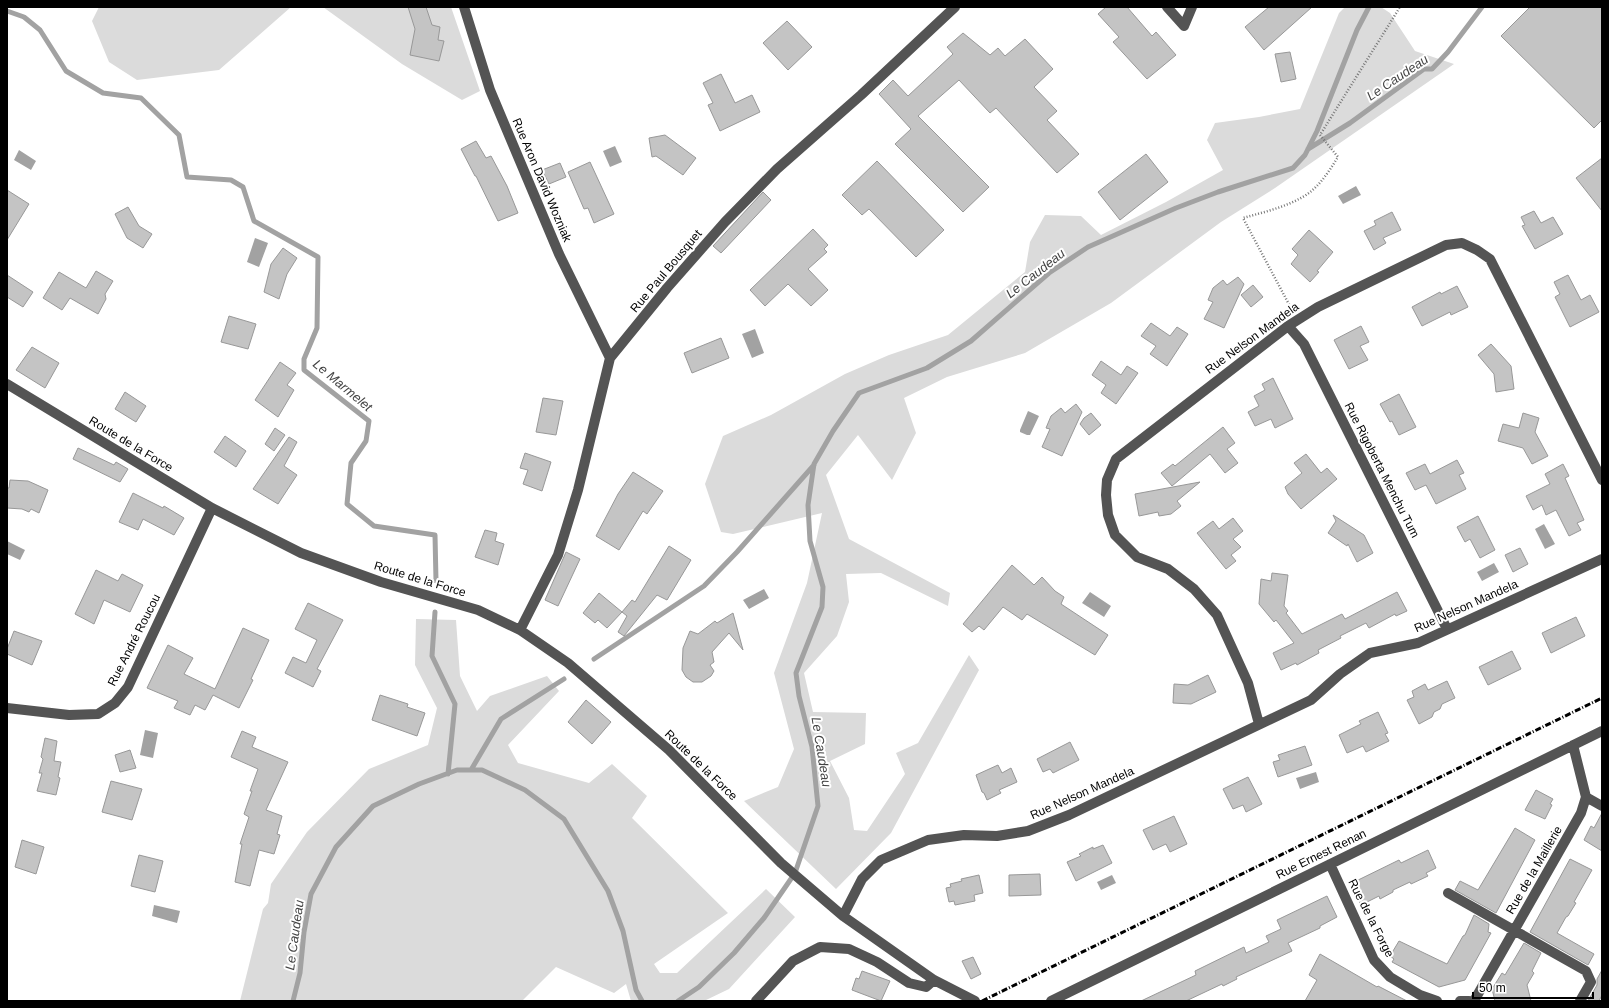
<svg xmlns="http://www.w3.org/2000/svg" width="1609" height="1008" viewBox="0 0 1609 1008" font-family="Helvetica,sans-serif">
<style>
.green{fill:#dbdbdb}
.water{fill:#a2a2a2}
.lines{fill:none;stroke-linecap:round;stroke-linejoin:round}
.stream{stroke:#a2a2a2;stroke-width:5}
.building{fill:#c4c4c4;stroke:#989898}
.path{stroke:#767676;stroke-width:2.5;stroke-dasharray:1 2;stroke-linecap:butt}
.minor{stroke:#545454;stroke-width:10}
.rail{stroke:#000;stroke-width:3;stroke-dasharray:6 2 1 2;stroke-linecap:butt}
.labels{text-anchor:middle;stroke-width:4;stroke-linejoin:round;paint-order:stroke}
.street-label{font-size:12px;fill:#000;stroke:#fff}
.water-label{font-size:13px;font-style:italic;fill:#434343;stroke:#fff}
</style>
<rect width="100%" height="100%" fill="#fff"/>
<!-- green -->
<path class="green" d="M 99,7 L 291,7 L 219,70 L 137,80 L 109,62 L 92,21 Z
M 323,7 L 451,7 L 480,91 L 462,100 L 402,64 Z
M 1345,7 L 1381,7 L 1390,13 L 1415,51 L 1454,64 L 1275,188 L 1221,222 L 1111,303 L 1025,353 L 947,377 L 904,398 L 916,433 L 892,480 L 858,435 L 826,475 L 849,539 L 950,593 L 948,606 L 881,573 L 846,574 L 849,602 L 837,636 L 804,673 L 813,712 L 866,713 L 865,744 L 830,761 L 849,798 L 854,830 L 867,831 L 905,774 L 896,753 L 918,743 L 969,655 L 979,670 L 891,833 L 836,889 L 744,801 L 778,787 L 794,749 L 774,673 L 807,583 L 822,513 L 733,534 L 721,532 L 705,484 L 723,436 L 771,415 L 845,374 L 889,355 L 948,335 L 1025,272 L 1030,242 L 1045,215 L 1081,216 L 1101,235 L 1166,202 L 1223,170 L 1207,140 L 1215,123 L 1259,117 L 1300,109 L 1339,13 Z
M 416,619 L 456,620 L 460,676 L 477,711 L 490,696 L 547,676 L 559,691 L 508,745 L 518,763 L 589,783 L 612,764 L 647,796 L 632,818 L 728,913 L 654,964 L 660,973 L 677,973 L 766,889 L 795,917 L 729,989 L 704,1001 L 631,1001 L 626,984 L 614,993 L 556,967 L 522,1001 L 240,1001 L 263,909 L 268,903 L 271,884 L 307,832 L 369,769 L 428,745 L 437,708 L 415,665 Z"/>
<!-- water -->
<path class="water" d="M 615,146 L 622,162 L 610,167 L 603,151 Z
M 19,150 L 36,161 L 31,170 L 14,160 Z
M 1356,186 L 1361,195 L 1343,204 L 1338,196 Z
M 255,238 L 268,243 L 259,267 L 247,262 Z
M 755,329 L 764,353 L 752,358 L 742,334 Z
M 1028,411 L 1039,416 L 1030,435 L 1027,435 L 1020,432 L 1020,430 Z
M 1544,524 L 1555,544 L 1545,549 L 1535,529 Z
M 7,541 L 25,550 L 20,560 L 7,554 Z
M 1494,563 L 1499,572 L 1482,581 L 1477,572 Z
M 764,589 L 769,598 L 749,609 L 743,600 Z
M 1090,592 L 1111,606 L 1104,617 L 1082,603 Z
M 145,730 L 158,733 L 153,758 L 140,755 Z
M 1316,772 L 1319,782 L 1300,789 L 1296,778 Z
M 1112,875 L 1116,883 L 1101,890 L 1097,882 Z
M 154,905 L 180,911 L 177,923 L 152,916 Z"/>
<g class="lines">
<!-- stream -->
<path class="stream" d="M 7,11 L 24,17 L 40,30 L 66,71 L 103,93 L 141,98 L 179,135 L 187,177 L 231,180 L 243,187 L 254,221 L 318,257 L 317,328 L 304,359 L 304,370 L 369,421 L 366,441 L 351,463 L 347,504 L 374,526 L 435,535 L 436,581
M 1308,149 L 1350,123 L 1424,69 L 1432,69 L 1448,52 L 1482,7
M 435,612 L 432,656 L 455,704 L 448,774
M 594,659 L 704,586 L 737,552 L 814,465
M 471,770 L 501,719 L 564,679
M 293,1001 L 300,973 L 304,932 L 311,894 L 336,847 L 373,806 L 419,784 L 457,770 L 482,770 L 525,790 L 564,819 L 608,891 L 623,931 L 636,990 L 642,1001
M 678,1001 L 699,987 L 734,953 L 764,918 L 795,873 L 818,806 L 812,747 L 799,696 L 796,673 L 822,607 L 823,587 L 810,541 L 808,505 L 814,464 L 833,431 L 859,393 L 927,368 L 971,341 L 1049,273 L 1088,247 L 1176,208 L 1218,192 L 1293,168 L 1305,155 L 1317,131 L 1357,30 L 1369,7"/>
</g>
<!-- building -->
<path class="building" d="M 408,7 L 426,7 L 432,25 L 440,27 L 438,40 L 444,41 L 439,61 L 410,55 L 415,29 Z
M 1106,7 L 1127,7 L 1152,36 L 1156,32 L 1176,55 L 1147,79 L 1113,42 L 1119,37 L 1098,14 Z
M 1269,7 L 1312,7 L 1264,50 L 1245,27 Z
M 1530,7 L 1602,7 L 1602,120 L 1594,128 L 1501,36 Z
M 787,21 L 812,47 L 788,70 L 763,43 Z
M 963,33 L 990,55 L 998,48 L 1005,56 L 1025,39 L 1053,69 L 1034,87 L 1057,111 L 1047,120 L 1079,154 L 1057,173 L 996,108 L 990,113 L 959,80 L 918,116 L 989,187 L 963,212 L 895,144 L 911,129 L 879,94 L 893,80 L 908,96 L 953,54 L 947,47 Z
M 1290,52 L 1296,79 L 1281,82 L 1275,54 Z
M 721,74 L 735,103 L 752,95 L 760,112 L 720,131 L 708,105 L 713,103 L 703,83 Z
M 665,135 L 696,158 L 683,175 L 656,156 L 652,157 L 649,138 Z
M 476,141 L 486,158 L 491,156 L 507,186 L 518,213 L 498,221 L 476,176 L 475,176 L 461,149 Z
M 1146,154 L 1168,182 L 1120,220 L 1098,192 Z
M 1602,158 L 1602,211 L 1576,178 Z
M 877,161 L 944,230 L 916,257 L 869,209 L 862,215 L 842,195 Z
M 590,162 L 614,214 L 594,223 L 588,208 L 584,209 L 568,172 Z
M 560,163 L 566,177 L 549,184 L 542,170 Z
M 7,190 L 29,204 L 7,240 Z
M 763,192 L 771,200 L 721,253 L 713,246 Z
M 128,207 L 139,226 L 152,234 L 143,248 L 127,238 L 115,214 Z
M 1534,211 L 1541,223 L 1553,217 L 1563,234 L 1535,249 L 1522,226 L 1525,225 L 1521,217 Z
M 1392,212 L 1401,230 L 1383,238 L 1386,243 L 1374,250 L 1364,231 L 1376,225 L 1374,221 Z
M 813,229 L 828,245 L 824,249 L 827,252 L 808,269 L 828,290 L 811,306 L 788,284 L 765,306 L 750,290 Z
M 1309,230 L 1333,252 L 1317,271 L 1319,272 L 1310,282 L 1291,264 L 1298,255 L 1292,249 Z
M 283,248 L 297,258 L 287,274 L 279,299 L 264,292 L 271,264 Z
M 96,271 L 113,281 L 105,294 L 106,299 L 98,314 L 70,298 L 62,310 L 43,298 L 59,272 L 86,288 Z
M 7,275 L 33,292 L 23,307 L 7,297 Z
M 1568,275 L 1581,300 L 1590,295 L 1599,312 L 1570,327 L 1555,297 L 1560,294 L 1554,282 Z
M 1238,277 L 1244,284 L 1224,328 L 1204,319 L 1213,302 L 1208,300 L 1213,288 L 1223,280 L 1227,285 Z
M 1253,285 L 1263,297 L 1251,307 L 1241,295 Z
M 1457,286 L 1468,307 L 1451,315 L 1450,312 L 1422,326 L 1412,307 L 1440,292 L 1441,294 Z
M 229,316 L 256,324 L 248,349 L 221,342 Z
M 1151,323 L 1170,336 L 1177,327 L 1188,334 L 1167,366 L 1150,354 L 1156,346 L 1141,336 Z
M 1361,326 L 1369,342 L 1360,346 L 1368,360 L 1349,369 L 1334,340 Z
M 721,338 L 729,358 L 692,373 L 684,353 Z
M 1491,344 L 1511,366 L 1514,389 L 1496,392 L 1494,374 L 1478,355 Z
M 32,347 L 59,363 L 45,388 L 16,370 Z
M 1101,361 L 1121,375 L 1127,366 L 1138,373 L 1116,404 L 1101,393 L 1106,385 L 1092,375 Z
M 280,362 L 296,373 L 287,385 L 294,390 L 278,417 L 255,400 Z
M 1273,378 L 1293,419 L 1275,428 L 1271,419 L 1255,426 L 1248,412 L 1259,406 L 1254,396 L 1265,390 L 1262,384 Z
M 125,392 L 146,406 L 136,422 L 115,409 Z
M 1399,394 L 1416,427 L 1399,435 L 1392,421 L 1390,422 L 1380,404 Z
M 543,398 L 563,401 L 556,435 L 536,432 Z
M 1076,404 L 1082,412 L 1062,456 L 1042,447 L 1050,429 L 1046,428 L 1051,416 L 1061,408 L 1065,413 Z
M 1091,413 L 1101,425 L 1089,435 L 1080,424 L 1084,418 Z
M 1523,413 L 1539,418 L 1535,432 L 1548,456 L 1532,464 L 1523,448 L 1498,441 L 1503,424 L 1519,428 Z
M 1223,427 L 1235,443 L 1227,449 L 1238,463 L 1225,473 L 1210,454 L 1172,486 L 1161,473 L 1173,464 L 1175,466 Z
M 275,428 L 285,435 L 274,451 L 265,444 Z
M 225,436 L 246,451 L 236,467 L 214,452 Z
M 289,437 L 297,442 L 284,466 L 297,475 L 278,504 L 253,489 Z
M 78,448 L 114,465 L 116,462 L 128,469 L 120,482 L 73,459 Z
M 525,453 L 551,462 L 542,491 L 523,484 L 528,470 L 520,468 Z
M 1306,454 L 1321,473 L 1327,468 L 1337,479 L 1301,509 L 1288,494 L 1285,487 L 1302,473 L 1294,463 Z
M 1457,460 L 1464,473 L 1459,475 L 1466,489 L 1436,504 L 1426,485 L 1415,490 L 1406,473 L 1425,464 L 1430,474 Z
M 1563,464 L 1569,476 L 1565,478 L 1584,520 L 1577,523 L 1581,530 L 1569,536 L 1556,510 L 1546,515 L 1542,505 L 1533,510 L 1526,496 L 1550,484 L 1545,474 Z
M 633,472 L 663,491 L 647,514 L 643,511 L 619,550 L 596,536 L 618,494 Z
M 10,480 L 28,481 L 48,490 L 39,513 L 31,509 L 29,512 L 22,509 L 7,508 L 7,488 L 9,488 Z
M 1200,482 L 1177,501 L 1181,506 L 1171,514 L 1159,516 L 1158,512 L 1139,516 L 1135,494 Z
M 133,493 L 163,508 L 164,506 L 184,518 L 174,535 L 143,519 L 138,530 L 119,522 Z
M 1333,515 L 1364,535 L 1373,553 L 1357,562 L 1348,544 L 1347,546 L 1328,533 L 1336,521 Z
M 1478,516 L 1495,550 L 1480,558 L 1470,539 L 1465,542 L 1457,527 Z
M 1233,518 L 1243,531 L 1233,539 L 1241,547 L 1231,555 L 1236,561 L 1226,569 L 1197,533 L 1213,521 L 1219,529 Z
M 485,530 L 497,533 L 495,541 L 504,544 L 498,565 L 475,557 Z
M 669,546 L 691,560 L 667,600 L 657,595 L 624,636 L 618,632 L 627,616 L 622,612 L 632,600 L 635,602 Z
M 1520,548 L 1528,564 L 1513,572 L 1505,555 Z
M 566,552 L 580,559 L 558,606 L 545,600 Z
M 1012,565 L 1034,585 L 1042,577 L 1055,591 L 1064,597 L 1061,604 L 1108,635 L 1095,655 L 1027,614 L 1022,620 L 1003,607 L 984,630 L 979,626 L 972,632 L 963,624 Z
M 96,570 L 118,581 L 122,574 L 143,585 L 130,612 L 104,600 L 94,624 L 75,614 Z
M 1272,573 L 1288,575 L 1284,606 L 1288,611 L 1286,613 L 1302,634 L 1342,614 L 1345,619 L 1397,592 L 1407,611 L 1396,616 L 1395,614 L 1369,628 L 1366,623 L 1340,636 L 1341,638 L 1318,650 L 1319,653 L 1297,665 L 1296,663 L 1281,670 L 1273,653 L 1294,643 L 1276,620 L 1274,622 L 1259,604 L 1261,579 L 1271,581 Z
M 599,593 L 622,612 L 607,628 L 598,620 L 595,623 L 583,613 Z
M 308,603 L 343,620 L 317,669 L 321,671 L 313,687 L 285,673 L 293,657 L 306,663 L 317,640 L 295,629 Z
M 733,613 L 743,650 L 729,633 L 712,652 L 714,662 L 710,665 L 714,671 L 711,676 L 702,682 L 693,682 L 686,677 L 682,670 L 683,648 L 690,631 L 698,634 L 715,621 L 717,623 Z
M 1576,617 L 1585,636 L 1551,653 L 1542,633 Z
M 243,628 L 269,640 L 251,679 L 253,680 L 239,708 L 213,695 L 205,710 L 195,705 L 190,715 L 174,708 L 178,701 L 147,688 L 168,645 L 193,658 L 184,674 L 215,689 Z
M 14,631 L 42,641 L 32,665 L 7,654 L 7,649 Z
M 1512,651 L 1521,669 L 1488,685 L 1479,667 Z
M 1208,675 L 1216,692 L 1191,704 L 1173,703 L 1174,684 L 1188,685 Z
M 1447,681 L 1455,698 L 1442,704 L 1440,709 L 1434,712 L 1432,717 L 1419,724 L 1407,700 L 1414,697 L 1412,691 L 1425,684 L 1428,690 Z
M 380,695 L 408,704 L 407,707 L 425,713 L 417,736 L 372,720 Z
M 586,700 L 611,722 L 592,744 L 568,722 Z
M 1378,712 L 1388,733 L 1385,734 L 1389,741 L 1366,752 L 1363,746 L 1347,753 L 1339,735 L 1361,724 L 1359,721 Z
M 242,731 L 256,737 L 252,747 L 288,762 L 266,810 L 282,816 L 277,834 L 280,835 L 274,854 L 259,850 L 250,886 L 235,882 L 242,844 L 240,844 L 249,817 L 244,814 L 252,791 L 250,791 L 258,769 L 231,757 Z
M 45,738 L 57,741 L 54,761 L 61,762 L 58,777 L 60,778 L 56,795 L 37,791 L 42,773 L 39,773 L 43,759 L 41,757 Z
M 1070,742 L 1079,760 L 1053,773 L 1050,769 L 1043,772 L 1037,759 Z
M 1305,746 L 1312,765 L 1278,777 L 1273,762 L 1280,760 L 1278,755 Z
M 130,750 L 136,768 L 120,772 L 115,755 Z
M 998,765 L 1002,773 L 1011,768 L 1017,782 L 999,790 L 1001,793 L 987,800 L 984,793 L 982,792 L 976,775 Z
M 1248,777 L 1262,804 L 1246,812 L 1243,805 L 1233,809 L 1223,789 Z
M 111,781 L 142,789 L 132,820 L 102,812 Z
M 1536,790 L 1553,799 L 1550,804 L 1552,805 L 1545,819 L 1525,810 Z
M 1602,813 L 1602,851 L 1584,840 L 1591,826 L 1594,828 Z
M 1174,816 L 1187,844 L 1170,852 L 1166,844 L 1153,850 L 1143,830 Z
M 1515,828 L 1535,840 L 1496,913 L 1455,890 L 1460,881 L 1478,890 Z
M 22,840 L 44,847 L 36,874 L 15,867 Z
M 1103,845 L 1112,863 L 1076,881 L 1067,862 L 1081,856 L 1079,854 L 1093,847 L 1093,849 Z
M 1428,850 L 1436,868 L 1426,873 L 1428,876 L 1411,884 L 1410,882 L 1393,890 L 1393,892 L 1380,899 L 1379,896 L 1361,905 L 1350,884 L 1399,860 L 1401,863 Z
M 139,855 L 163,861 L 155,892 L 131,886 Z
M 1570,859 L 1592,870 L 1574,902 L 1576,903 L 1568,916 L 1566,917 L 1557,933 L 1594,954 L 1588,965 L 1530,932 Z
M 1040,874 L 1041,895 L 1009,896 L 1009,875 Z
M 979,875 L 983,893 L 974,895 L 975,901 L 955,905 L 954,901 L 949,902 L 946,888 L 951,887 L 950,884 L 962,881 L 961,879 Z
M 1327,896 L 1337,917 L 1320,926 L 1320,928 L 1288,943 L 1292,951 L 1236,977 L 1237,979 L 1223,986 L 1222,984 L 1186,1001 L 1141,1001 L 1196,975 L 1195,971 L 1244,947 L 1246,953 L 1269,942 L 1266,936 L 1281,929 L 1277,920 Z
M 1474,915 L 1489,924 L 1488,932 L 1491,933 L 1465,980 L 1439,987 L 1392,962 L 1394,959 L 1390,956 L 1399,941 L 1447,964 L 1463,936 L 1465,935 Z
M 1524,943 L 1541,953 L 1532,971 L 1534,973 L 1527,985 L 1531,1001 L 1495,1001 L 1492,989 L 1502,973 L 1505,975 Z
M 1320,954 L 1377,987 L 1378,986 L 1407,1001 L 1305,1001 L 1317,980 L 1309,975 Z
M 973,957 L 981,974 L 971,979 L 962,961 Z
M 1602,970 L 1602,995 L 1599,1001 L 1588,1001 L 1597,985 L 1597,979 Z
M 862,971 L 890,981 L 881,1001 L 852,990 L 856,978 L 859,979 Z"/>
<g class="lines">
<!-- path -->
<path class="path" d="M 1292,310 L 1243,218 C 1264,212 1287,207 1306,195 C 1320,186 1329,171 1338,157 L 1320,135 L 1400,7"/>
<!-- minor -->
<path class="minor" d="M 464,7 L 490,90 L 559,254 L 610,358
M 1167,7 L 1184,26 L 1192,7
M 1288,326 L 1304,344 L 1447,629
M 7,384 L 212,508 L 301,553 L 381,582 L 478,610 L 520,630 L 568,663 L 669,750 L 781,863 L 843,916 L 934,980 L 975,1001
M 520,630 L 558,555 L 578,490 L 610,358 L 667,288 L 725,222 L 777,169 L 861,95 L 955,7
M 7,708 L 69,715 L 98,714 L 115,703 L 128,687 L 212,508
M 1259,724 L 1248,683 L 1217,615 L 1194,589 L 1168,569 L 1137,557 L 1115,535 L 1108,515 L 1106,495 L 1107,480 L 1116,459 L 1288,326 L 1318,307 L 1446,245 L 1462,243 L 1477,250 L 1490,259 L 1602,480
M 1586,797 L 1602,806
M 1330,864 L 1374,960 L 1390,977 L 1420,995 L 1437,1001
M 1448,893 L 1586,971 L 1591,982 L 1580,1001
M 843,916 L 862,879 L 881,860 L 928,840 L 964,835 L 997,836 L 1028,831 L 1069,815 L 1311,700 L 1340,674 L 1370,653 L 1418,643 L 1602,559
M 756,1001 L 793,961 L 820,947 L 849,949 L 877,962 L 909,983 L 926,987 L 934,980
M 1051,1001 L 1602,731
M 1460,1001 L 1469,1001
M 1474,1001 L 1581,813 L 1586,797 L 1573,745"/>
<!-- rail -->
<path class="rail" d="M 982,1001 L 1602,698"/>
</g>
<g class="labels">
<!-- street labels -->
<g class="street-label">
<text transform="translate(542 180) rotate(67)" y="4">Rue Aron David Wozniak</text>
<text transform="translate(666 271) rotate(-50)" y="4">Rue Paul Bousquet</text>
<text transform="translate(1252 338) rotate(-36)" y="4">Rue Nelson Mandela</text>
<text transform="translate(131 444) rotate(31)" y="4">Route de la Force</text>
<text transform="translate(1382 470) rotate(63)" y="4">Rue Rigoberta Menchu Tum</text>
<text transform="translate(420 579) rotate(17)" y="4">Route de la Force</text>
<text transform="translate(1466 606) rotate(-24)" y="4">Rue Nelson Mandela</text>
<text transform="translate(134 640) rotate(-63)" y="4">Rue André Roucou</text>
<text transform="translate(701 765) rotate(44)" y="4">Route de la Force</text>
<text transform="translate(1082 793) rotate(-24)" y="4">Rue Nelson Mandela</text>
<text transform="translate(1321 854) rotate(-26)" y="4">Rue Ernest Renan</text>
<text transform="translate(1534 870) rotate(-60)" y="4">Rue de la Maillerie</text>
<text transform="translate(1371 918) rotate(63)" y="4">Rue de la Forge</text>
</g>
<!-- water labels -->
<g class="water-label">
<text transform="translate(1397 77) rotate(-34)" y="5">Le Caudeau</text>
<text transform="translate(1035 273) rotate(-38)" y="5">Le Caudeau</text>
<text transform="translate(343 385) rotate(40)" y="5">Le Marmelet</text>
<text transform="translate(822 752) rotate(81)" y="5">Le Caudeau</text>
<text transform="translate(294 935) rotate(-82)" y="5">Le Caudeau</text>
</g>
</g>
<!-- border -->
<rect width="1609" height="1008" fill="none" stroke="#000000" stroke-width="16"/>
<!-- scale -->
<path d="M1473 992v6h120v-6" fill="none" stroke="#000000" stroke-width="2"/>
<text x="1479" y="992" font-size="12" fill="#000000" stroke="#ffffff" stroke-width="3" paint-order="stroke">50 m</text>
</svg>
